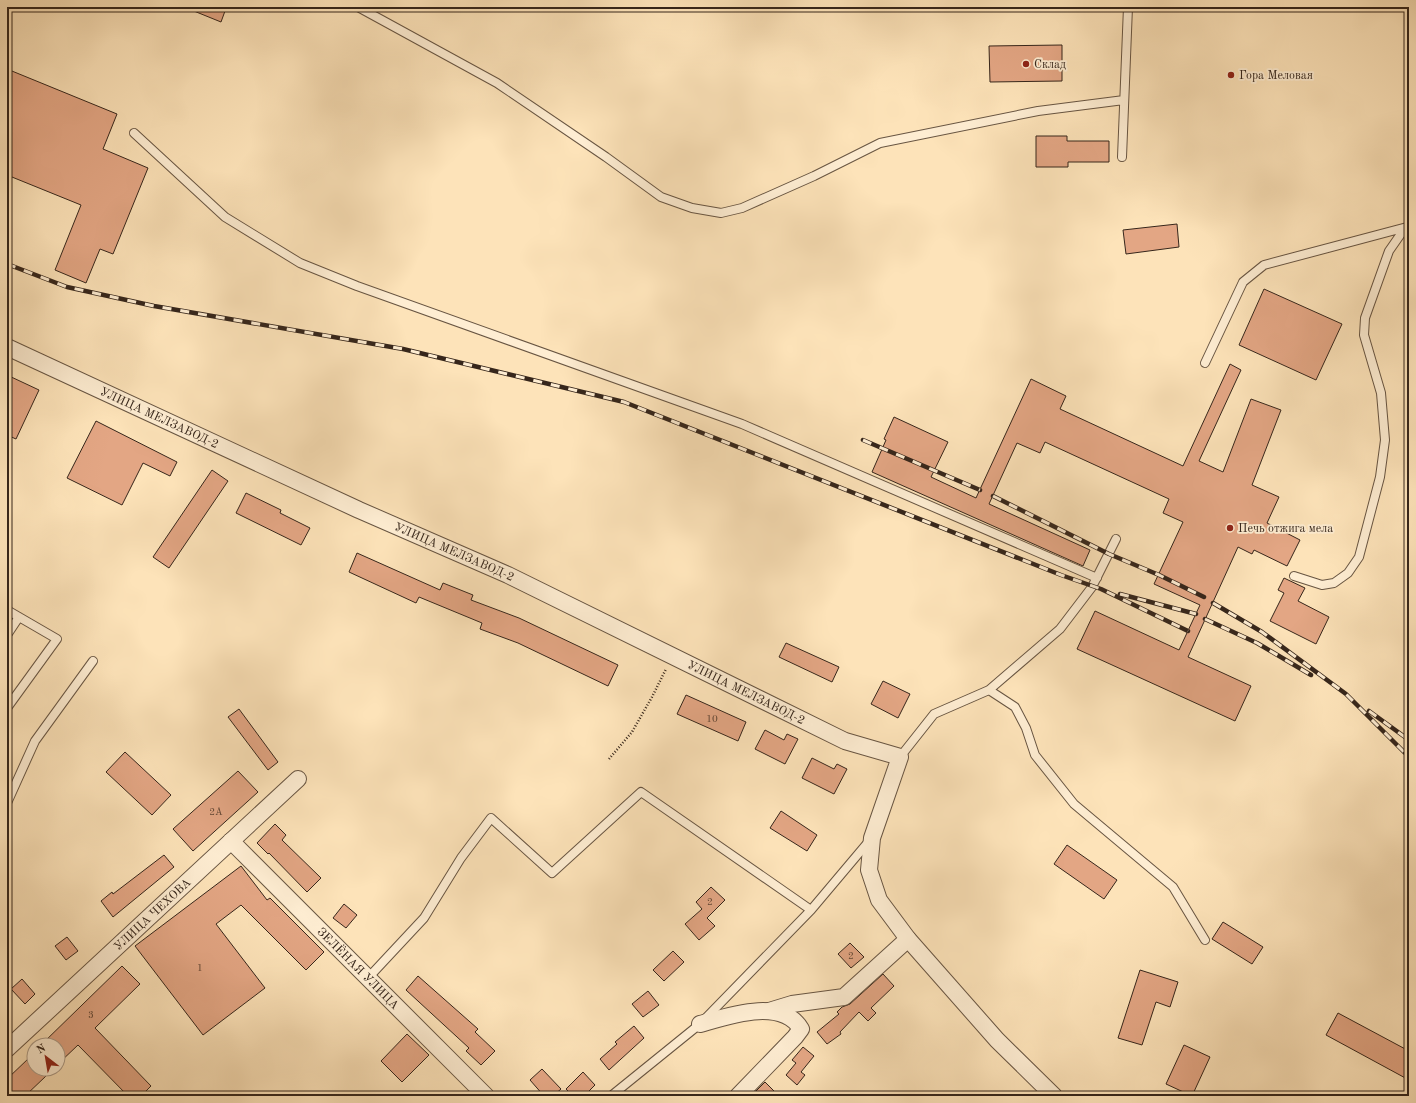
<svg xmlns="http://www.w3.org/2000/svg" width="1416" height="1103" viewBox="0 0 1416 1103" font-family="'Old Standard TT',serif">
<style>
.building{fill:#e3a684;stroke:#36261b}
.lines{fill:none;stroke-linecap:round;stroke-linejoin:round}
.lane-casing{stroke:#685542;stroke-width:10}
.street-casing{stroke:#685542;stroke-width:18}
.path{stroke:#36261b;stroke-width:2.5;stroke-dasharray:1 2;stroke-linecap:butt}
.lane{stroke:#feedd2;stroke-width:8}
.street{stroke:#feedd2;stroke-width:16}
.rail-casing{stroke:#36261b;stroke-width:4.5}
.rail{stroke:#feedd2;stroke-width:3;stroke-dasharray:9;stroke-linecap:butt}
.poi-dot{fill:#8f2418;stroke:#feedd2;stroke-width:1.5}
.labels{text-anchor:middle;stroke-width:3.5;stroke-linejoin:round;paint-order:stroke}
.number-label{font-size:10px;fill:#614635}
.poi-label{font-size:12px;fill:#36261b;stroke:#feedd2;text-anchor:start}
.street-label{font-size:12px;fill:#36261b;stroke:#feedd2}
</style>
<rect width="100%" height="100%" fill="#fde3b9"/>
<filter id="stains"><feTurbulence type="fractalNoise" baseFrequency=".005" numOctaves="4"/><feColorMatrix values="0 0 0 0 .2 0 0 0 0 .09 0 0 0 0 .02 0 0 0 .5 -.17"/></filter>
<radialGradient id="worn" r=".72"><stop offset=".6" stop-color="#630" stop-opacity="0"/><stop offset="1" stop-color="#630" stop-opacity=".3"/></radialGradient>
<!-- building -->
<path class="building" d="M 184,7 L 214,7 L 225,11 L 221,22 Z
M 1062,45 L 1062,81 L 990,82 L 989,46 Z
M 7,69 L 117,114 L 103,149 L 148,168 L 113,254 L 100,249 L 86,283 L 55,270 L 81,205 L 7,175 Z
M 1036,136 L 1067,136 L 1067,141 L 1109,141 L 1109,162 L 1068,162 L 1068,167 L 1036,167 Z
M 1177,224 L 1179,247 L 1126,254 L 1123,230 Z
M 1264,289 L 1342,324 L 1316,380 L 1239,345 Z
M 1230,364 L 1241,370 L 1199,461 L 1223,472 L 1251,399 L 1281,410 L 1252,485 L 1279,497 L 1267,523 L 1300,540 L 1287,566 L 1254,550 L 1252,554 L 1238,547 L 1188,657 L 1251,686 L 1235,721 L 1077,649 L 1095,611 L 1179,650 L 1200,605 L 1154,584 L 1183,522 L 1163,513 L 1169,499 L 1045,442 L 1040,453 L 1017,443 L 989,504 L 1090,550 L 1083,566 L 872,472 L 886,440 L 884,439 L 894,417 L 948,442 L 931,477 L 976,498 L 1031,379 L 1066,396 L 1060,409 L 1183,466 Z
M 7,375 L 39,390 L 16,439 L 7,435 Z
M 96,421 L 177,462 L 170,476 L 143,463 L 122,505 L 67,478 Z
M 212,470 L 228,481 L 169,568 L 153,557 Z
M 246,493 L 281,510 L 280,513 L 310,528 L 301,545 L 236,513 Z
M 357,553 L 440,590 L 443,583 L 473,595 L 471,600 L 519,618 L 618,665 L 608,686 L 518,643 L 480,629 L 482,623 L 419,597 L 416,603 L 349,572 Z
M 1284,578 L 1305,588 L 1298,601 L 1329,617 L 1316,644 L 1270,621 L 1284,593 L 1278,590 Z
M 786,643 L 839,667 L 832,682 L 779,657 Z
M 883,681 L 910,694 L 898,718 L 871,704 Z
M 686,695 L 746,722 L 738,741 L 677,714 Z
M 239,709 L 278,762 L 268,770 L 228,717 Z
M 765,730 L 784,740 L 787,734 L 798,739 L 785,764 L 755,749 Z
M 125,752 L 171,795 L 152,815 L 106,772 Z
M 812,758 L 834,769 L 837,764 L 847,769 L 834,794 L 802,778 Z
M 238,771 L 258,792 L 193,851 L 173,829 Z
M 781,811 L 817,835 L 807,851 L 770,828 Z
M 275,824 L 286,835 L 282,840 L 321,878 L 307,892 L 269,853 L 268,854 L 257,843 Z
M 1067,845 L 1117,880 L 1104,899 L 1054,864 Z
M 164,855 L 174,867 L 113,917 L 101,901 L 112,892 L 113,894 Z
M 241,866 L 267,900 L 270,898 L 324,952 L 306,970 L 241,905 L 216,924 L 265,988 L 203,1035 L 135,946 Z
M 711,887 L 725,900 L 707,918 L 715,926 L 699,940 L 685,924 L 702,909 L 696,902 Z
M 344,904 L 357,915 L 346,928 L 333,918 Z
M 1223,922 L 1263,947 L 1252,964 L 1212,939 Z
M 67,937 L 78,951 L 66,960 L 55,946 Z
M 850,943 L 864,957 L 851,968 L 838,954 Z
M 673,951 L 684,962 L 664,981 L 653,970 Z
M 122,966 L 140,984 L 95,1028 L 151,1086 L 141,1096 L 128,1096 L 78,1045 L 58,1064 L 58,1045 L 41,1045 Z
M 1140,970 L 1178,982 L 1170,1007 L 1156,1002 L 1142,1045 L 1118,1038 Z
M 883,974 L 894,986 L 871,1008 L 876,1013 L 868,1021 L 859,1012 L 840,1032 L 841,1034 L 827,1044 L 817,1032 L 839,1014 L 837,1012 L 842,1007 L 850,1004 Z
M 418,976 L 478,1029 L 475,1032 L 495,1051 L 481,1065 L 466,1051 L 469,1048 L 406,990 Z
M 22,979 L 35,994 L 25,1004 L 11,989 Z
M 648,991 L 659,1005 L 643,1017 L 632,1004 Z
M 1338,1013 L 1409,1051 L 1409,1080 L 1326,1035 Z
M 634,1026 L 644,1038 L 609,1070 L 600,1059 L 617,1044 L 615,1042 Z
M 407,1034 L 429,1055 L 402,1082 L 381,1061 Z
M 1184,1045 L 1210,1057 L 1192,1096 L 1166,1084 Z
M 803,1047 L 814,1056 L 801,1072 L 805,1075 L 797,1085 L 786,1075 L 796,1063 L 792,1060 Z
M 29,1058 L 34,1063 L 34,1069 L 40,1069 L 46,1076 L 25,1096 L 7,1096 L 7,1079 Z
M 542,1069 L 561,1089 L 553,1096 L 544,1096 L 530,1080 Z
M 583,1072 L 595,1085 L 584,1096 L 573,1096 L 566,1089 Z
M 765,1082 L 779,1096 L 751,1096 Z"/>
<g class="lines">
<defs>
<path id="lane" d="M 358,7 L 497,83 L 606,157 L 661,197 L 692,208 L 721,213 L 742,208 L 814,176 L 880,143 L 1038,111 L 1124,100
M 134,133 L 225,217 L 300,263 L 357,286 L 742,424 L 1097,578
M 1122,157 L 1128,7
M 1205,363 L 1243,282 L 1264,265 L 1407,227
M 1294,576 L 1322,585 L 1334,583 L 1348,573 L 1359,557 L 1380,477 L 1385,440 L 1381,393 L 1364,335 L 1365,318 L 1389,251 L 1405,228
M 7,610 L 57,639 L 7,708
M 7,635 L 19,617
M 989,690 L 1015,707 L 1026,728 L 1035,755 L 1074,804 L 1173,887 L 1205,940
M 900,757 L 934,714 L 989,690 L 1060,629 L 1092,587 L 1116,539
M 7,803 L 35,741 L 93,661
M 368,978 L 424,918 L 461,858 L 491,818 L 552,873 L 641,792 L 811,910
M 611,1096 L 700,1024 L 811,910 L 870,840"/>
<g id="street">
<path id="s1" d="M 7,347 L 359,510 L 508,575 L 845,741 L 900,757 L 872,838 L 869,870 L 879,900 L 908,939 L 997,1040 L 1054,1096"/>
<path id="s2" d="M 231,841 L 486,1096"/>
<path d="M 769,1011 L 792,1004 L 844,997 L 908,939"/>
<path d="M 700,1024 C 728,1016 782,997 801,1029 L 795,1037 L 738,1096"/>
<path id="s3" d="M 7,1049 L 298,779"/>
</g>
</defs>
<!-- lane casing -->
<use href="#lane" class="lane-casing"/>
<!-- street casing -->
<use href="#street" class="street-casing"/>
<!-- path -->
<path class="path" d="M 609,759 L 632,732 L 652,697 L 666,669"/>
<!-- lane -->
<use href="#lane" class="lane"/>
<!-- street -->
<use href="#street" class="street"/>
<defs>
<path id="rail" d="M 7,264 L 67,287 L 154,306 L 403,349 L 624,402 L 1061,575 L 1101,589 L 1188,631
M 863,440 L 980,490
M 993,496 L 1109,554 L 1159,575 L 1204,597
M 1120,594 L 1196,614
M 1213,603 L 1262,632 L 1346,694 L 1405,753
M 1205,619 L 1257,643 L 1311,675
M 1369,711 L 1409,740"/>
</defs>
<!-- rail casing -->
<use href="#rail" class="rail-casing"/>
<!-- rail -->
<use href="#rail" class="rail"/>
</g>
<!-- markers -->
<g class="poi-dot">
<circle cx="1026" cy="64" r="4"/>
<circle cx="1231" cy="75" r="4"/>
<circle cx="1230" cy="528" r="4"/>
</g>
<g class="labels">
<!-- number labels -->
<g class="number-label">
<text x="712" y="722">10</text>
<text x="216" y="815">2А</text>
<text x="710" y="905">2</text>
<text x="851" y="959">2</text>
<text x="200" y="971">1</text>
<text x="91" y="1018">3</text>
</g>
<!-- poi labels -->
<g class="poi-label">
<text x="1034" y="68">Склад</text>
<text x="1239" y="79">Гора Меловая</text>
<text x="1238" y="532">Печь отжига мела</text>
</g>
<!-- street labels -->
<g class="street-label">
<text dy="4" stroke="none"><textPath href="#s1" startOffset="168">УЛИЦА МЕЛЗАВОД-2</textPath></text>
<text dy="4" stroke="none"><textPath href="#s1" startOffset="492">УЛИЦА МЕЛЗАВОД-2</textPath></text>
<text dy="4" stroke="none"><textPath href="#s1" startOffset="816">УЛИЦА МЕЛЗАВОД-2</textPath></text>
<text dy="4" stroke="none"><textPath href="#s3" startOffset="198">УЛИЦА ЧЕХОВА</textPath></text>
<text dy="4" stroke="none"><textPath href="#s2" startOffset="180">ЗЕЛЁНАЯ УЛИЦА</textPath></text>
</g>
</g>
<!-- margin -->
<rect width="1416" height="1103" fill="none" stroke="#fde3b9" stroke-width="24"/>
<rect x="8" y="8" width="1400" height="1087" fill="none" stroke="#36261b" stroke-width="2"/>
<rect x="12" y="12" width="1392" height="1079" fill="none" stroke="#36261b"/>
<!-- north arrow -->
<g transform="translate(46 1057) rotate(329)"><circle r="19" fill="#feedd2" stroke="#ae9d89"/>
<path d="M0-3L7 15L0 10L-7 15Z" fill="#8f2418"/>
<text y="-6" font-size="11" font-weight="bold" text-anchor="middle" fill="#36261b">N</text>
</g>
<rect width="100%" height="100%" filter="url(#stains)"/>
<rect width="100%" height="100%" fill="url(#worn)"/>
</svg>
